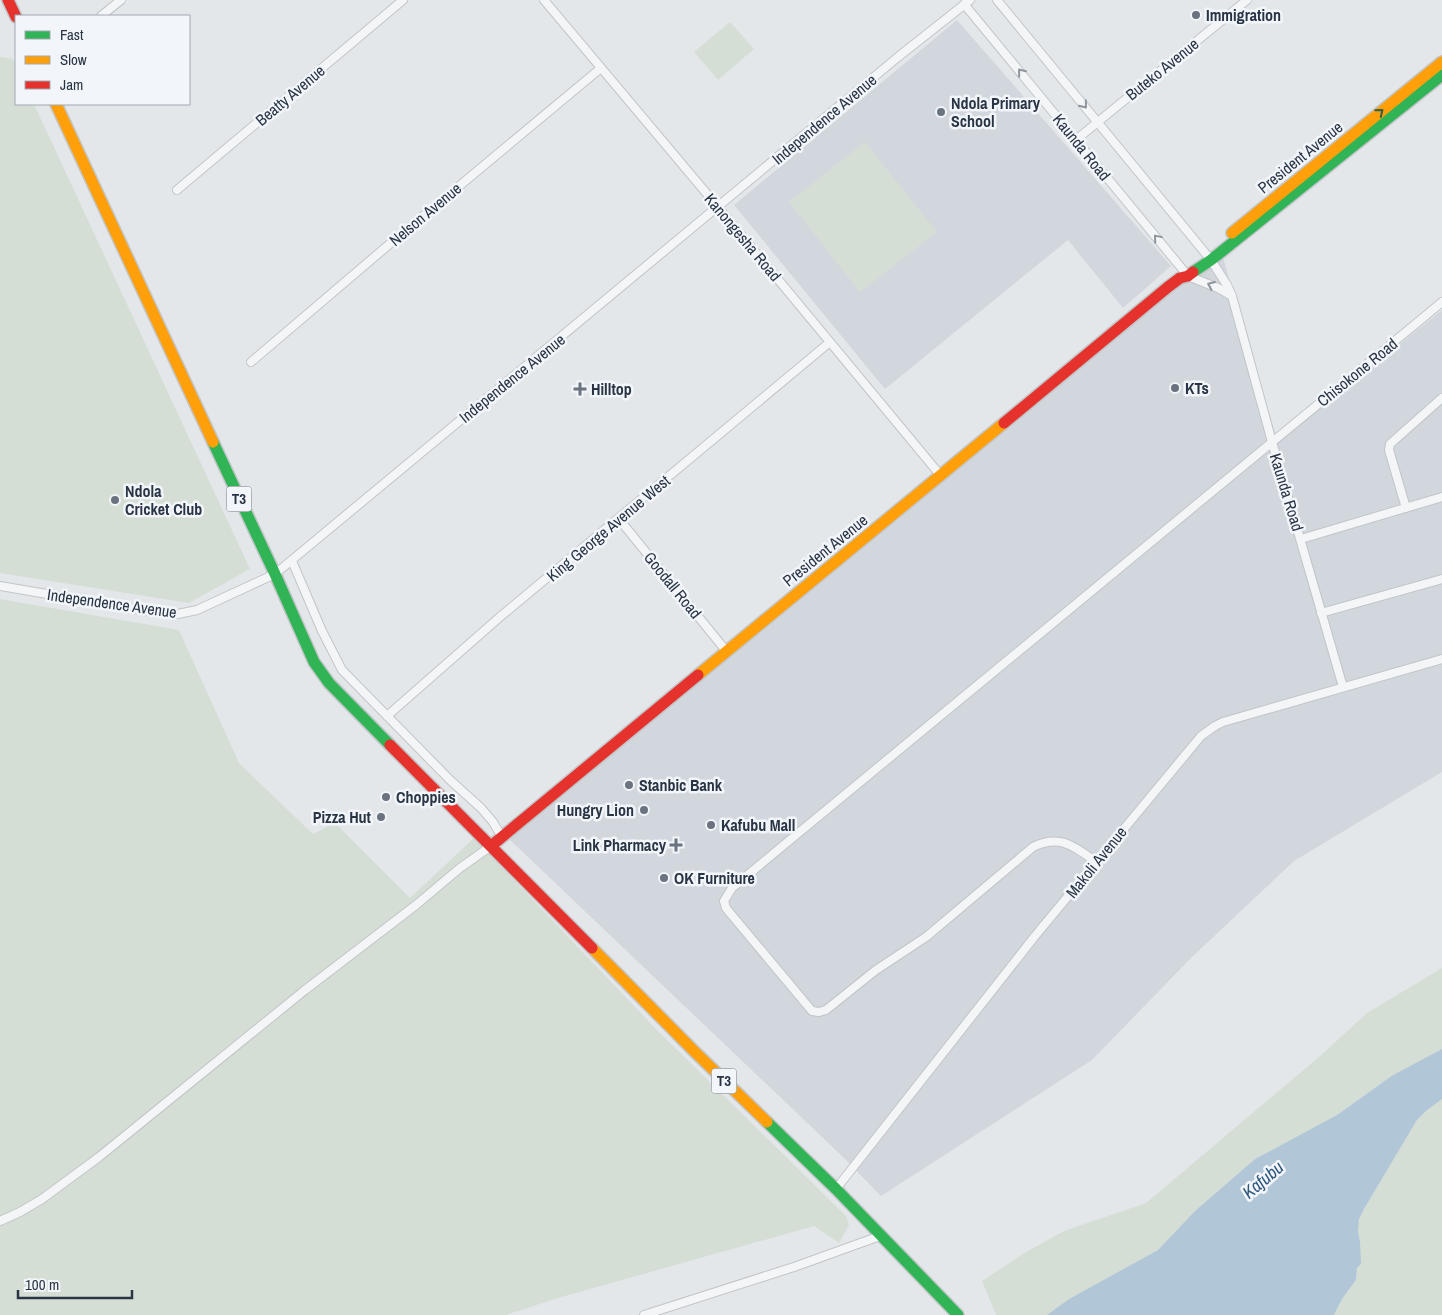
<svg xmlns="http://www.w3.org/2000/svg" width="1442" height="1315" viewBox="0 0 1442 1315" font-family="'Archivo Narrow',sans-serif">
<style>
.built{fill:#d2d7dd}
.green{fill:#d5ded5}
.water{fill:#b1c6d6}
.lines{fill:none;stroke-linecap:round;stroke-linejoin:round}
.street-casing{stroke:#c2c5c8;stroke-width:10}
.fast-casing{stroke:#c2c5c8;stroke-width:14}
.slow-casing{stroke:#c2c5c8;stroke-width:14}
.jam-casing{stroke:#c2c5c8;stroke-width:14}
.street{stroke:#f4f5f6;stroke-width:8}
.fast{stroke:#30b455;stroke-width:11}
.slow{stroke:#ff9f0a;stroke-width:11}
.jam{stroke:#e5322d;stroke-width:11}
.oneway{stroke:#8e959e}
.oneway2{stroke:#2b614b}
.poi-dot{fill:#6a737f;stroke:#f2f5f9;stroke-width:2}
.labels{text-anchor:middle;stroke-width:5;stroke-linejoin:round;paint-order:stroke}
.shield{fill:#f2f5f9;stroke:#656f7b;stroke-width:1}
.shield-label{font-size:15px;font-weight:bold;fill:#293545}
.poi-label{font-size:16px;font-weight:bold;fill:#293545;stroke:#f2f5f9;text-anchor:start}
.street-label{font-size:16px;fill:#293545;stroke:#f2f5f9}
.water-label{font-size:18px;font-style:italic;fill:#2f587d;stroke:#f2f5f9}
</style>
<rect width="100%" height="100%" fill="#e4e7ea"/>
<!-- built -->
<path class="built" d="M 957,20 L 1171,266 L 1123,308 L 1068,240 L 885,389 L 734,205 Z
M 1221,251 L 1278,442 L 1442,310 L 1442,772 L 1294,861 L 1192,957 L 1092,1060 L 881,1196 L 843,1157 L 508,838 Z"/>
<!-- green -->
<path class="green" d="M 730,22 L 754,49 L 718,80 L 694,52 Z
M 0,57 L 13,59 L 16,65 L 16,104 L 34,104 L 250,569 L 189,603 L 0,573 Z
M 865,142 L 937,232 L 860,292 L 789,202 Z
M 0,599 L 179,630 L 239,763 L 313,834 L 335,823 L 410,898 L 474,838 L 657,1030 L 846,1216 L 849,1225 L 839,1243 L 814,1226 L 558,1298 L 506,1315 L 0,1315 Z
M 1442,968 L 1442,1049 L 1393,1075 L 1337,1115 L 1255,1159 L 1195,1211 L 1158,1250 L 1069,1299 L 1047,1315 L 996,1315 L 982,1281 L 1026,1252 L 1064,1231 L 1146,1203 L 1320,1056 L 1367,1013 Z
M 1442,1099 L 1442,1315 L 1334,1315 L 1342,1299 L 1356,1280 L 1360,1242 L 1358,1231 L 1359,1219 L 1364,1209 L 1417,1120 L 1426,1111 Z"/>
<!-- water -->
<path class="water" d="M 1442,1049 L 1442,1099 L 1426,1111 L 1417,1120 L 1364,1209 L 1359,1219 L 1358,1231 L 1360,1242 L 1361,1264 L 1357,1268 L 1356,1280 L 1342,1299 L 1334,1315 L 1047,1315 L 1069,1299 L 1158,1250 L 1195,1211 L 1255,1159 L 1337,1115 L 1393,1075 Z"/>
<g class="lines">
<defs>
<path id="street" d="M 544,0 L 718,207 L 941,476
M 997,0 L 1211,260 L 1227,285 L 1232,296 L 1272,442 L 1343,687
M 964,4 L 1188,276 L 1218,288 L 1232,296
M 101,16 L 121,0
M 1077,139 L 1247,0
M 177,190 L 403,0
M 251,362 L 399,236 L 601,68
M 1406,508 L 1389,450 L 1390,444 L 1442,398
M 619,519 L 727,652
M 1301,539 L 1442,497
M 292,561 L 322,631 L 342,670 L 450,780 L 481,808 L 493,822 L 502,837
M 0,586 L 152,612 L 178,614 L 197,610 L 275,574 L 898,57 L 970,0
M 1321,613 L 1442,579
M 387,716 L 501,616 L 830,342
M 1096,862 C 1074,846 1060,834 1033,847 L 926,937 L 876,970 L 826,1010 L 819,1012 L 812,1011 L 730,913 L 726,908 L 724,901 L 732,888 L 802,830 L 1442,302
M 836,1189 L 1035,936 L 1201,736 L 1215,726 L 1223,722 L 1442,659
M 0,1221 L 20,1212 L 42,1199 L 99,1157 L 305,990 L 416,905 L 460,868 L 491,846
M 644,1315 L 794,1267 L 880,1236"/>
<path id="fast" d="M 1193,272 L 1211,260 L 1442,75
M 213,442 L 275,574 L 314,662 L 329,683 L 390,745
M 767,1122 L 836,1189 L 958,1315"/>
<path id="slow" d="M 56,104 L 213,442
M 1232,233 L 1442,62
M 698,675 L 1004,423
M 592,948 L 695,1052 L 767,1122"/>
<path id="jam" d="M 8,0 L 16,17
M 1004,423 L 1168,287 L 1180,278 L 1188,276 L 1193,272
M 390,745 L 592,948
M 491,846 L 698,675"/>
</defs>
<!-- street casing -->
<use href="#street" class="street-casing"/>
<!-- fast casing -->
<use href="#fast" class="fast-casing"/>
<!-- slow casing -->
<use href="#slow" class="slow-casing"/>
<!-- jam casing -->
<use href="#jam" class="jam-casing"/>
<!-- street -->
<use href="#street" class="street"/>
<!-- fast -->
<use href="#fast" class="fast"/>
<!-- slow -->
<use href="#slow" class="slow"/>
<!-- jam -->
<use href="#jam" class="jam"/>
</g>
<!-- one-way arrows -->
<defs><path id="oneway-chevron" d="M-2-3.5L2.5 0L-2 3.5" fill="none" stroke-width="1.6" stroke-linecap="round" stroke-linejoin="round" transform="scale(1.25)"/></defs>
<g class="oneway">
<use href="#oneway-chevron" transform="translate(1021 72) rotate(-129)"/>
<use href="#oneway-chevron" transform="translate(1084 105) rotate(51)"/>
<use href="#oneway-chevron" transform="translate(1157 238) rotate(-130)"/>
<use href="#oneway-chevron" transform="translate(1211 285) rotate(-156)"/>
</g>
<use class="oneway2" href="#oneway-chevron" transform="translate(1380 112) rotate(-39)"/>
<!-- markers -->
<g class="poi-dot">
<circle cx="1196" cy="15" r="5"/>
<circle cx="941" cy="112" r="5"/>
<circle cx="1175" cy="388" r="5"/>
<path d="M577.5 381.5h5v5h5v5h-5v5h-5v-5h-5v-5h5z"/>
<circle cx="115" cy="500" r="5"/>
<circle cx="629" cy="785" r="5"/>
<circle cx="386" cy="797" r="5"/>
<circle cx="644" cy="810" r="5"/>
<circle cx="381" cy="817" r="5"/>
<circle cx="711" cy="825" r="5"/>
<path d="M673.5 837.5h5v5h5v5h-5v5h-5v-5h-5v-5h5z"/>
<circle cx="664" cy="878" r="5"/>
</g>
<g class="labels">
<!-- shield labels -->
<g class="shield">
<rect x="226.5" y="486.5" width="25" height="25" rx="4"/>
<rect x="711.5" y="1068.5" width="25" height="25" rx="4"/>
</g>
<g class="shield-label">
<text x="239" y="504">T3</text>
<text x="724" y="1086">T3</text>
</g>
<!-- poi labels -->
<g class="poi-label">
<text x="1206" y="21">Immigration</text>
<text x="951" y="109">Ndola Primary<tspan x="951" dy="18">School</tspan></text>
<text x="1185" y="394">KTs</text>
<text x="591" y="395">Hilltop</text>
<text x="125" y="497">Ndola<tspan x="125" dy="18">Cricket Club</tspan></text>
<text x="639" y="791">Stanbic Bank</text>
<text x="396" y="803">Choppies</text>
<text x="634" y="816" text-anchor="end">Hungry Lion</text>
<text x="371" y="823" text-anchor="end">Pizza Hut</text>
<text x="721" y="831">Kafubu Mall</text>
<text x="666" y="851" text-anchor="end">Link Pharmacy</text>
<text x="674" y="884">OK Furniture</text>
</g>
<!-- street labels -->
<g class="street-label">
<text transform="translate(1162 69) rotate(-39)" y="6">Buteko Avenue</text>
<text transform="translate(290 95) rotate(-40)" y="6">Beatty Avenue</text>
<text transform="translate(824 119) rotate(-40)" y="6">Independence Avenue</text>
<text transform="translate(1082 147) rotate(51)" y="6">Kaunda Road</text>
<text transform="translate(1300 157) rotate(-39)" y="6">President Avenue</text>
<text transform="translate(425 214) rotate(-40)" y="6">Nelson Avenue</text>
<text transform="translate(743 237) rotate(50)" y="6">Kanongesha Road</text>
<text transform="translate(1357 372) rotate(-39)" y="6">Chisokone Road</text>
<text transform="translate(512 378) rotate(-39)" y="6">Independence Avenue</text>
<text transform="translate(1287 492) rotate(73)" y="6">Kaunda Road</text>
<text transform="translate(608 528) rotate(-40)" y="6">King George Avenue West</text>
<text transform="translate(825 550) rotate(-39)" y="6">President Avenue</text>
<text transform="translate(673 585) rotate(51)" y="6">Goodall Road</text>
<text transform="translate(112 603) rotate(8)" y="6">Independence Avenue</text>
<text transform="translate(1096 862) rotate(-51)" y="6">Makoli Avenue</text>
</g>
<!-- water labels -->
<g class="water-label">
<text transform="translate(1263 1180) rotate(-40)" y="6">Kafubu</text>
</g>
</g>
<!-- legend -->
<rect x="15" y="15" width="175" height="90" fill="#f2f5f9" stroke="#a2a8b1"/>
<rect x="25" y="31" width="25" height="8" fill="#30b455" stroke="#a2a8b1"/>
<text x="60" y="40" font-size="15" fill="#293545">Fast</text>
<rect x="25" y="56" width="25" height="8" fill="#ff9f0a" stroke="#a2a8b1"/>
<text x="60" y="65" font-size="15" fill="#293545">Slow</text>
<rect x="25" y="81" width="25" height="8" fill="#e5322d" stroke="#a2a8b1"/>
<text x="60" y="90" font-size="15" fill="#293545">Jam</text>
<!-- scale -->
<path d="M18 1290v8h114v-8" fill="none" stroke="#293545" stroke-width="2.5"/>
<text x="25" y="1290" font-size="15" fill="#293545" stroke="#f2f5f9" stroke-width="4" paint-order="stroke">100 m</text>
</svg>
